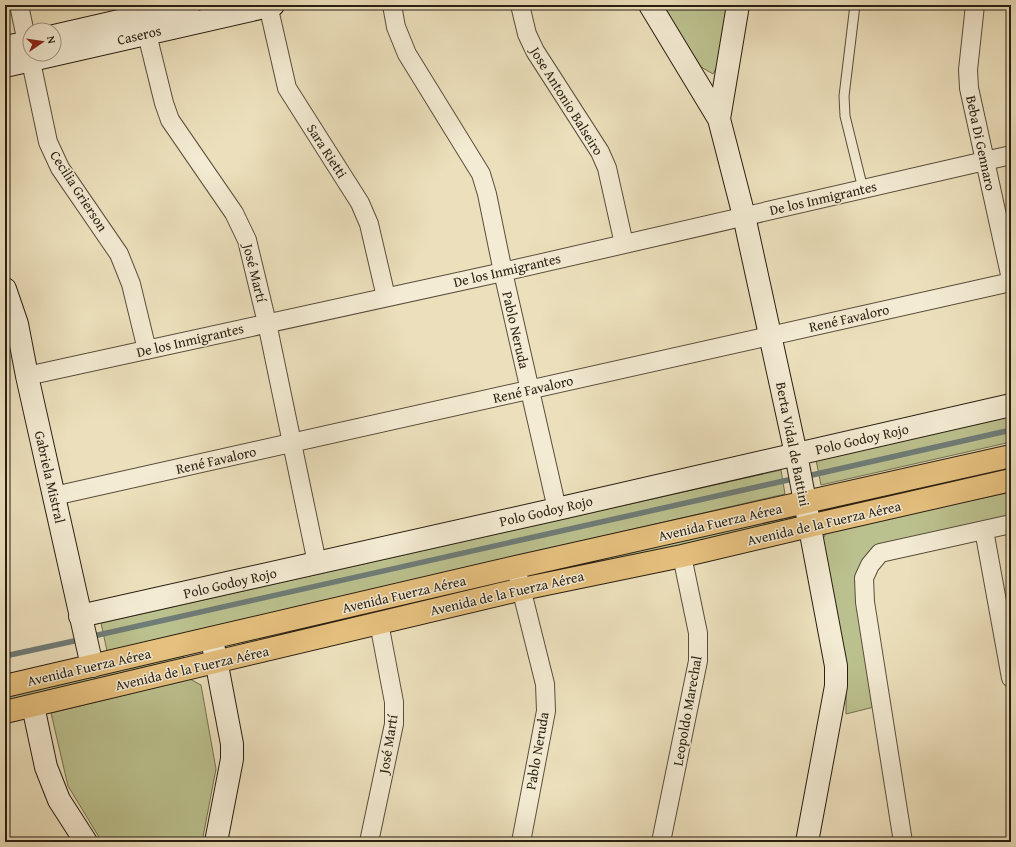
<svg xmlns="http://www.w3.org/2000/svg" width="1016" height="847" viewBox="0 0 1016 847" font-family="'Gentium Book Plus',serif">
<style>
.green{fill:#bbc18e;stroke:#727050}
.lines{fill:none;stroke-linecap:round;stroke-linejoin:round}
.stream{stroke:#6f7c77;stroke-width:5.5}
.lane-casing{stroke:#5a4e3c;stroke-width:11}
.street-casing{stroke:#5a4e3c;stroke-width:20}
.secondary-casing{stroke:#291e11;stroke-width:24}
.primary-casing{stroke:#291e11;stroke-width:24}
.lane{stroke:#f3ebd3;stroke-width:9}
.street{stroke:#f3ebd3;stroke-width:18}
.secondary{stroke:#f3ebd3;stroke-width:22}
.primary{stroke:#e6c07e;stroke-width:22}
.labels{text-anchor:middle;stroke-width:3;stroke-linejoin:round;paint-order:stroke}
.street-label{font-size:14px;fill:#291e11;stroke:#f3ebd3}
</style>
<rect width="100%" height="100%" fill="#ece0bc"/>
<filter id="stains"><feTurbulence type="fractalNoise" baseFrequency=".005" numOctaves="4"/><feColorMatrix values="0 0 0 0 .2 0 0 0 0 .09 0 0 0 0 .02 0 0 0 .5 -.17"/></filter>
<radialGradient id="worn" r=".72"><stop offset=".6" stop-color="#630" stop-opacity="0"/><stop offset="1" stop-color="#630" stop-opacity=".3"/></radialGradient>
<!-- green -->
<path class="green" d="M 661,5 L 727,5 L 719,63 L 713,74 L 701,67 Z
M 1011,416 L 1011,442 L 821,485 L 816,460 Z
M 1011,463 L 1011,471 L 946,485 L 944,479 Z
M 781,470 L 785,494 L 107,651 L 101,623 Z
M 1011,492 L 1011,516 L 879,546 L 860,571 L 878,706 L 846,714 L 846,670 L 820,545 L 827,531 Z
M 782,515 L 783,522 L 549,575 L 547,569 Z
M 494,583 L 495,589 L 244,647 L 242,641 Z
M 183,654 L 184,661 L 5,701 L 5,694 Z
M 190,679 L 201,685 L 216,769 L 202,842 L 102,842 L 68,786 L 51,713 Z"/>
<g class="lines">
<!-- stream -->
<path class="stream" d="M 812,475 L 1011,430
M 98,635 L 788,480
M 5,656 L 74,641"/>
<defs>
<path id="lane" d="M 855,5 L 844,96 L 845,116 L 863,189"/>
<path id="street" d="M 19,5 L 48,142 L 60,168 L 119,254 L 131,284 L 147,350
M 268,5 L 287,88 L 360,203 L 369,224 L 386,297
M 392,5 L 396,27 L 407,54 L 481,174 L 487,194 L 503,272 L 557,509
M 520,5 L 527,34 L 535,51 L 600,152 L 607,168 L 624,244
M 975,5 L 968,70 L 969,88 L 1011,279
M 144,22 L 164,103 L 170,120 L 234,213 L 247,240 L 267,323 L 317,563
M 27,376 L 503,272 L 1011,155
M 54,496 L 1011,282
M 984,530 L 1011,678
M 518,576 L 545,684 L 546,711 L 521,842
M 369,842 L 394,724 L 394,702 L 379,623
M 661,842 L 698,661 L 698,633 L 682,556
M 903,842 L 865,602 L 864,578 L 870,565 L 880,553 L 1011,524"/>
<path id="secondary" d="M 650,5 L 719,119 L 744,216 L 796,454 L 836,666 L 836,686 L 807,842
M 54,36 L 189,5
M 5,47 L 30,42
M 5,66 L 273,5
M 719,119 L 738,5
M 5,289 L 17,324 L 27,376 L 92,666
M 80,616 L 557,509 L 1011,405
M 212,639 L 232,744 L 232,759 L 216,842
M 33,706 L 46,767 L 59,800 L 86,842"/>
<path id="primary" d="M 5,686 L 516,567 L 1011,456
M 5,712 L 522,589 L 682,556 L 809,526 L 1011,480"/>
</defs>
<!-- lane casing -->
<use href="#lane" class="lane-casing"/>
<!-- street casing -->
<use href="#street" class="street-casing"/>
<!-- secondary casing -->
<use href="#secondary" class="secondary-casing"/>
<!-- primary casing -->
<use href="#primary" class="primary-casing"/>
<!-- lane -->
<use href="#lane" class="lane"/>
<!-- street -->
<use href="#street" class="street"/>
<!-- secondary -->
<use href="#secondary" class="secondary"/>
<!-- primary -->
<use href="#primary" class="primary"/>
</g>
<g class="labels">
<!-- street labels -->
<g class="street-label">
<text transform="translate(139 35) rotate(-13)" y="5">Caseros</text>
<text transform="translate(567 101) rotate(58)" y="5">Jose Antonio Balseiro</text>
<text transform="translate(981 143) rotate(78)" y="5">Beba Di Gennaro</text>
<text transform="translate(327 151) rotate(57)" y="5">Sara Rietti</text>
<text transform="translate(79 191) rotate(57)" y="5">Cecilia Grierson</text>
<text transform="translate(823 198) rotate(-13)" y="5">De los Inmigrantes</text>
<text transform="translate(507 270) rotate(-13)" y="5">De los Inmigrantes</text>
<text transform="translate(255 273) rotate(76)" y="5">José Martí</text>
<text transform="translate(849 318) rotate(-13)" y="5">René Favaloro</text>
<text transform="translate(516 330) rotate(77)" y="5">Pablo Neruda</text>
<text transform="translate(190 340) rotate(-13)" y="5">De los Inmigrantes</text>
<text transform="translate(533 389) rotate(-13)" y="5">René Favaloro</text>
<text transform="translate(862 439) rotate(-13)" y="5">Polo Godoy Rojo</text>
<text transform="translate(793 444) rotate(79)" y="5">Berta Vidal de Battini</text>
<text transform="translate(216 460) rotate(-13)" y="5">René Favaloro</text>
<text transform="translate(50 477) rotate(77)" y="5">Gabriela Mistral</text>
<text transform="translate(546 511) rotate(-13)" y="5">Polo Godoy Rojo</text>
<text transform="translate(720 522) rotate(-13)" y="5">Avenida Fuerza Aérea</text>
<text transform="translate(824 523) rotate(-13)" y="5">Avenida de la Fuerza Aérea</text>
<text transform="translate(230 583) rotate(-13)" y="5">Polo Godoy Rojo</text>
<text transform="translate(507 593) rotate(-13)" y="5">Avenida de la Fuerza Aérea</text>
<text transform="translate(404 594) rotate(-13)" y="5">Avenida Fuerza Aérea</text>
<text transform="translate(89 667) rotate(-13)" y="5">Avenida Fuerza Aérea</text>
<text transform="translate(192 668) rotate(-13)" y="5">Avenida de la Fuerza Aérea</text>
<text transform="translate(687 711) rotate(-80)" y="5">Leopoldo Marechal</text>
<text transform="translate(388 744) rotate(-81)" y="5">José Martí</text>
<text transform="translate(537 751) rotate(-80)" y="5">Pablo Neruda</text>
</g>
</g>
<!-- margin -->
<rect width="1016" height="847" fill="none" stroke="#ece0bc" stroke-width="20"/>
<rect x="6" y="6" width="1004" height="835" fill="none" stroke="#291e11" stroke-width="2"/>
<rect x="10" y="10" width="996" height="827" fill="none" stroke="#291e11"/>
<!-- north arrow -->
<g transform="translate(42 42) rotate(77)"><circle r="19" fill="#f3ebd3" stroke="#a29985"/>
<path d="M0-3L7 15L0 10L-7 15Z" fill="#8f2418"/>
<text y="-6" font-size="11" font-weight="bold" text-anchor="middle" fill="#291e11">N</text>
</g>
<rect width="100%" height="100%" filter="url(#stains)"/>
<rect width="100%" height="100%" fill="url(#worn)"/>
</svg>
